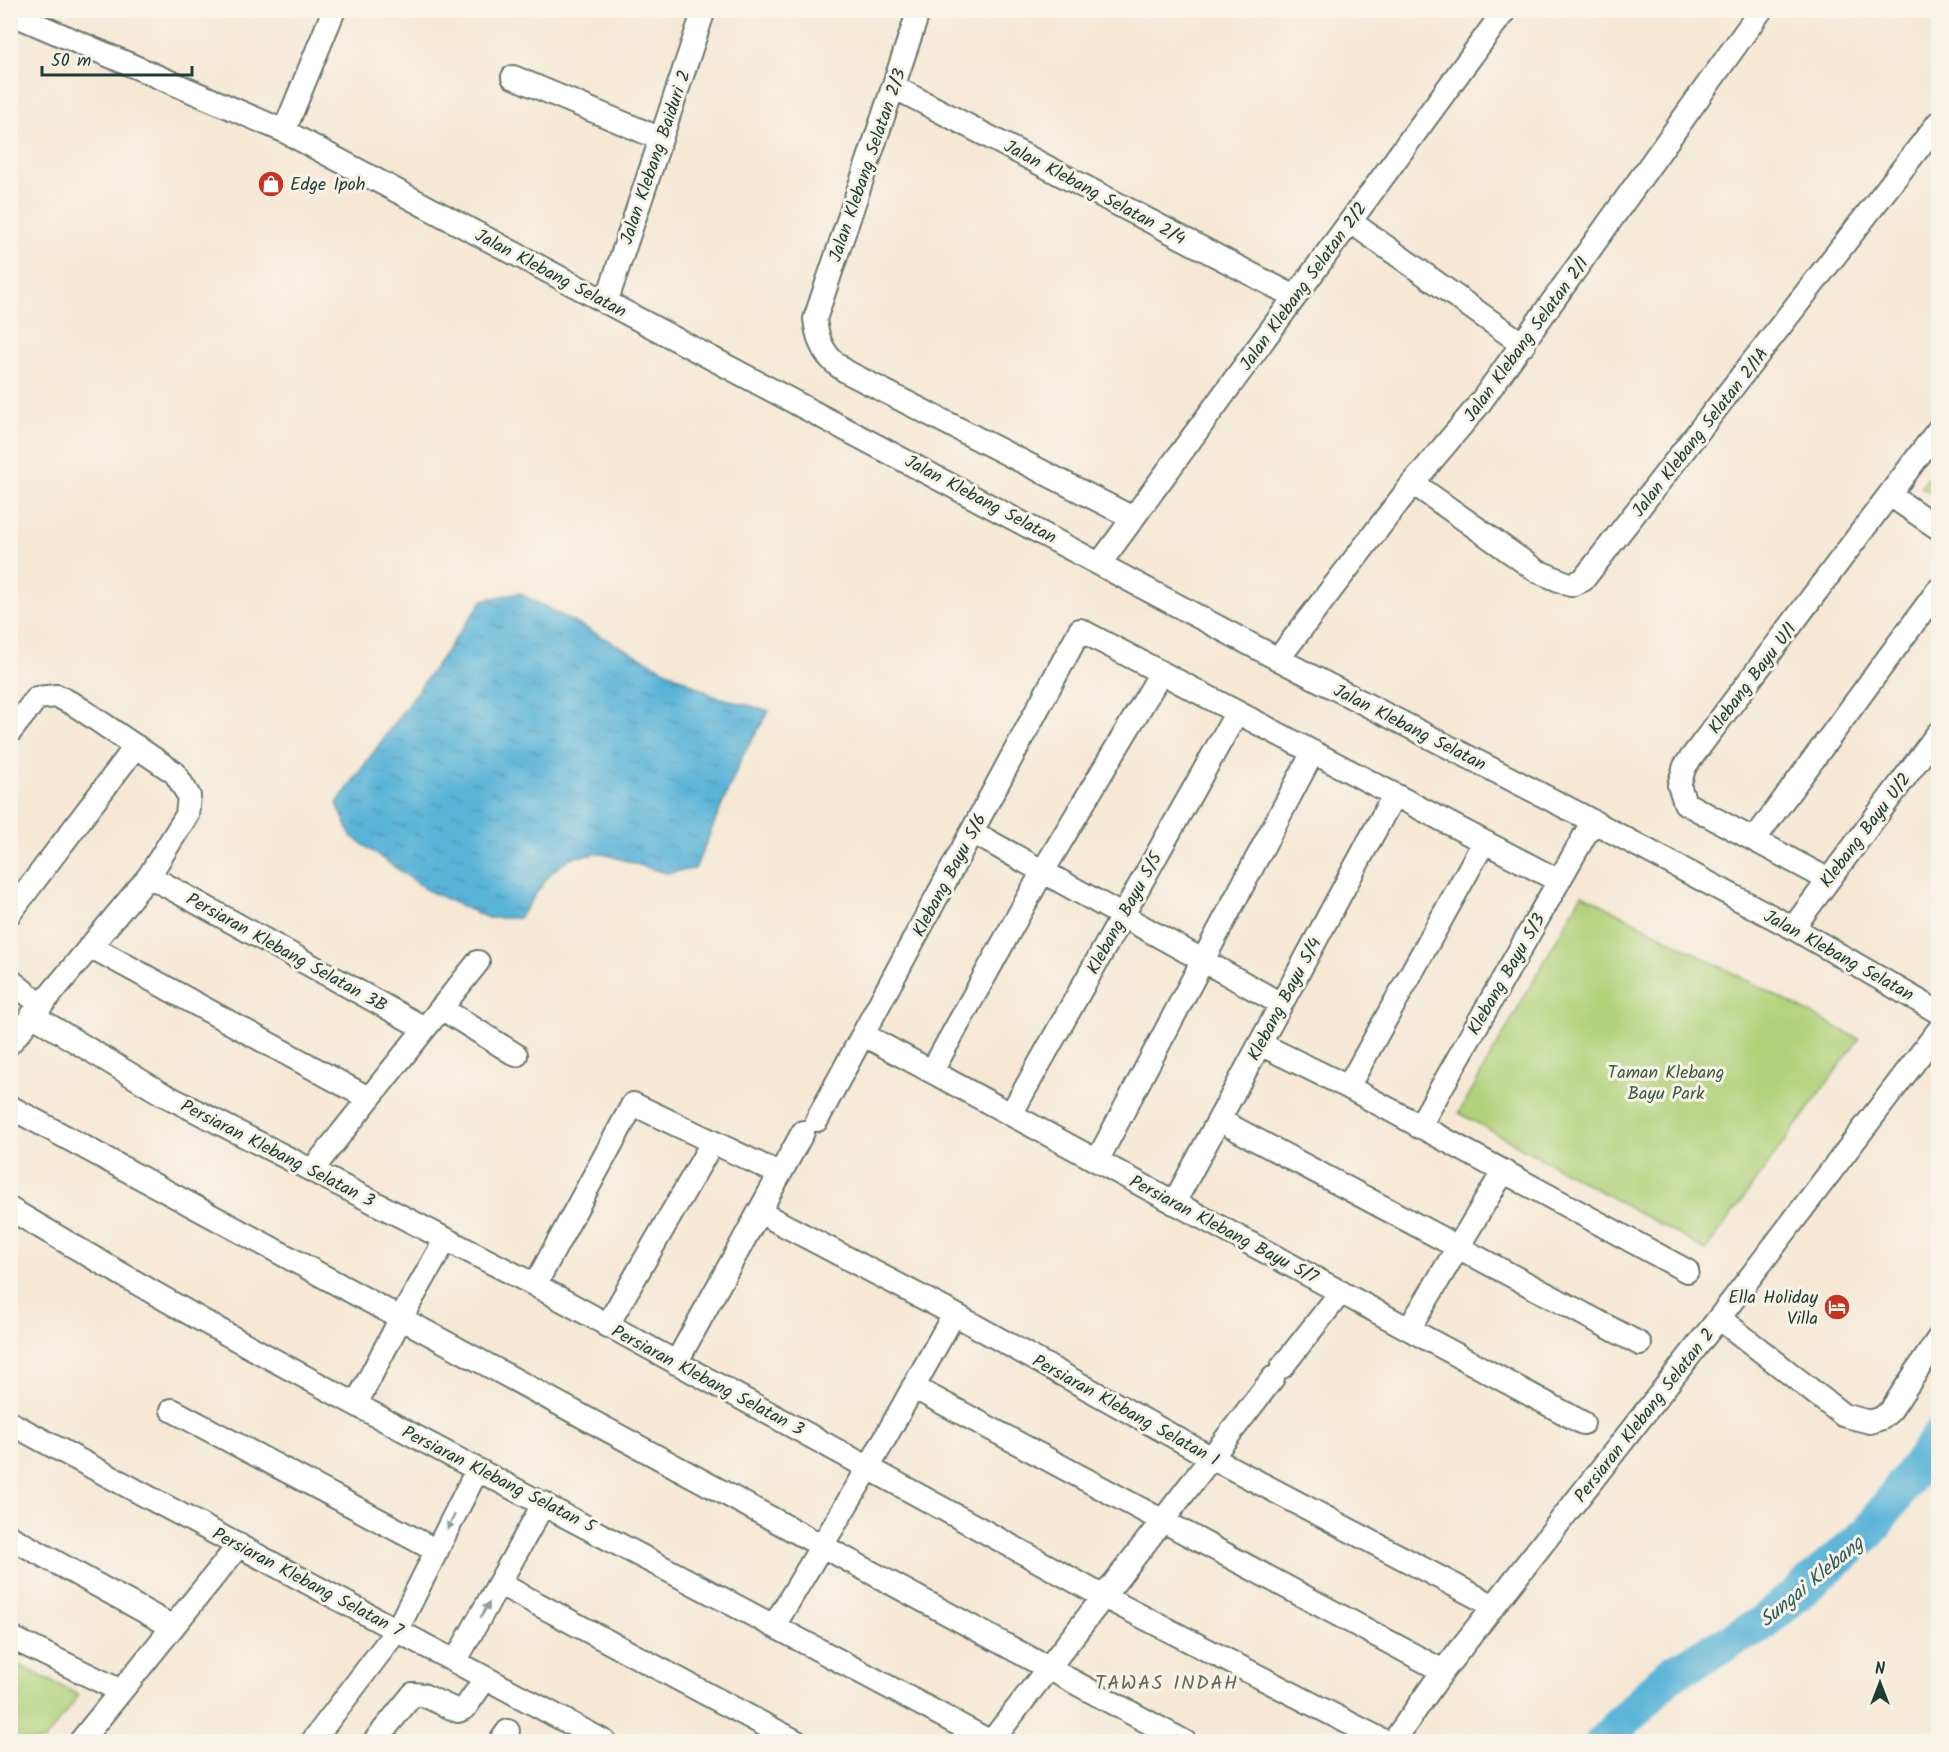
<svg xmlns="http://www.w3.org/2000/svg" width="1949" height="1752" viewBox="0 0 1949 1752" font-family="Kalam,sans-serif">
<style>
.park{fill:#b0d179;stroke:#688756;stroke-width:1.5}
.water{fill:url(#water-ripples);stroke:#3c7886;stroke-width:1.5}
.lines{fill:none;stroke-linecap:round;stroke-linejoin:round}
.river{stroke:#5ab4d8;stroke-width:36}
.minor-casing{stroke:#6a796c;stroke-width:26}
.minor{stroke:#fff;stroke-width:22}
.oneway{fill:#8f9e9a}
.labels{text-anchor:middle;stroke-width:6;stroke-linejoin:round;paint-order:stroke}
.street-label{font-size:18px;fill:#1f3d34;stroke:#f7f3e8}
.poi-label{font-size:18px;fill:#1f3d34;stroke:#f7f3e8;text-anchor:start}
.park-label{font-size:18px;fill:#3c5b42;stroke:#f7f3e8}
.water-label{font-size:20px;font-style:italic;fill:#2e5b5d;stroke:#f7f3e8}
.neighbourhood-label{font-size:20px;letter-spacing:1.5px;fill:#656857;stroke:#f7f3e8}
</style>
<defs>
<pattern id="water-ripples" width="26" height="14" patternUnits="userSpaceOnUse" patternTransform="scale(1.5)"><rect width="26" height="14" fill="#5ab4d8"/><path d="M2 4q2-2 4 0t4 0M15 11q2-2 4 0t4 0" fill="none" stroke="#4a94b0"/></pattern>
</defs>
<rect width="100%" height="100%" fill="#f7f3e8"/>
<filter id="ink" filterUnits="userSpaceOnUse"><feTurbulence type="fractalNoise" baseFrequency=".0167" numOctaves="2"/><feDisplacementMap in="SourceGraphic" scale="12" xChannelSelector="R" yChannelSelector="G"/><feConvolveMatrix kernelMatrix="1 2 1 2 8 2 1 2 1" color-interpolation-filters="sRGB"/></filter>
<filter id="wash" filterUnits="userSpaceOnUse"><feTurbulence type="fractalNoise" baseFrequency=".008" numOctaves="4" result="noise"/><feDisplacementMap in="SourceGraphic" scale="24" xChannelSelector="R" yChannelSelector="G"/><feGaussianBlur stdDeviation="1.35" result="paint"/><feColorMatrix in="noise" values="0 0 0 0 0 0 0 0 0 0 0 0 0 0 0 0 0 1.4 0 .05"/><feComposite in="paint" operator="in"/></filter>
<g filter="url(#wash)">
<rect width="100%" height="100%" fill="#f6e8d5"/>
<!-- park -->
<path class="park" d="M 1938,464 L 1938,499 L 1921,487 Z
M 1582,894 L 1859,1039 L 1706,1250 L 1459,1113 Z
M 11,1661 L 79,1695 L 44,1741 L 11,1741 Z"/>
<!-- water -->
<path class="water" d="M 519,593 L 714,696 L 769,711 L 743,755 L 695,869 L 665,873 L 601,853 L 570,858 L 550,874 L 519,918 L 488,918 L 427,890 L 351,836 L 337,803 L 483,600 Z"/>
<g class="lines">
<!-- river -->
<path class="river" d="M 1603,1742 L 1669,1675 L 1763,1623 L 1869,1532 L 1938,1438"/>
</g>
</g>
<g filter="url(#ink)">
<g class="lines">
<defs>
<path id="minor" d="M 919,10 L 815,319 C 818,344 825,358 847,372 L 1133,518
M 10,13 L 284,131 L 1278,659 L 1579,814 L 1793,928 L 1938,1012
M 513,77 L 661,139
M 894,87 L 1295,297
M 284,131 L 334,10
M 1351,222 L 1524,345
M 606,303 L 704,10
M 1413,483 L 1537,571 L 1571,585 L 1583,580 L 1938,123
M 1890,495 L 1938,528
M 1101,562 L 1505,10
M 1278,659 L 1413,483 L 1477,407 L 1761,10
M 10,732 L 37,698 L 57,696 L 75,705 L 175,773 L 189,796 L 187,815 L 149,876 L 10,1043
M 972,832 L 1281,1004
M 1754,840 L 1938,590
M 149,876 L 424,1028
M 1827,879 L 1685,803 L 1679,785 L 1685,766 L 1938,430
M 10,913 L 136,746
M 1793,928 L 1938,733
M 90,946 L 368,1098
M 10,980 L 41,1005
M 441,1008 L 516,1055
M 32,1015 L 161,1093 L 535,1285 L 1104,1597 L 1386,1742
M 864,1035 L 1583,1423
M 1260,1044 L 1348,1087 L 1687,1271
M 932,1071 L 1043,871 L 1161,673
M 1348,1087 L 1484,842
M 10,1107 L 1185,1742
M 1011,1114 L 1237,712
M 817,1120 L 1080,630 L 1559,881
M 1219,1120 L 1640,1344
M 1419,1127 L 1593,821
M 1097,1161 L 1313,752
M 312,1170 L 478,962
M 1174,1203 L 1394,795
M 10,1209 C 78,1249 146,1289 214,1327 C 471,1470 733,1602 991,1742
M 759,1212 L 954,1314 L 1212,1458 L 1494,1606
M 535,1285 L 633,1104 L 780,1174
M 1719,1318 L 1843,1415 L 1870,1422 L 1882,1418 L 1891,1410 L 1938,1339
M 607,1326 L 712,1143
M 1409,1329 L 1503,1172
M 676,1363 L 803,1132
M 1282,1367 L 1341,1292
M 913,1387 L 1443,1671
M 356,1404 L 401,1318 L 446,1239
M 172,1410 L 437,1551
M 10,1423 L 605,1742
M 10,1537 L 173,1627
M 500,1584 L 797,1742
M 775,1624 L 869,1467 L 954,1314
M 10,1637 L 121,1691
M 456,1660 L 544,1503
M 80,1742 L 239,1545
M 312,1742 L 397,1630 L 477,1470
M 374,1742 L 413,1694 L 423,1695 L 458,1711 L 465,1708 L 486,1678
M 500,1742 L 508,1731
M 991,1742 L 1273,1378
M 1393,1742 L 1443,1671 L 1719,1318 L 1938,1031"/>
</defs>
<!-- minor casing -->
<use href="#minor" class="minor-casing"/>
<!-- minor -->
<use href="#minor" class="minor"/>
</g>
<!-- one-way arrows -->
<defs><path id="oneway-solid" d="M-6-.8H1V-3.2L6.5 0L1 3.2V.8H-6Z" transform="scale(1.5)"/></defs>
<g class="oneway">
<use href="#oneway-solid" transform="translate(451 1522) rotate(116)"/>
<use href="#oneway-solid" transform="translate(485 1610) rotate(-60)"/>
</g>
</g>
<!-- icons -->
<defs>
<symbol id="shop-disc" viewBox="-11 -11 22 22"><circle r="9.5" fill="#c8321e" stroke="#f7f3e8"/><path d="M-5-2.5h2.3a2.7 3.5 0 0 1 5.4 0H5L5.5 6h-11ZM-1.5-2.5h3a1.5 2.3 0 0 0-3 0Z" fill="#fff"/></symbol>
<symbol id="hotel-disc" viewBox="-11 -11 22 22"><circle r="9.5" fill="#c8321e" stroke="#f7f3e8"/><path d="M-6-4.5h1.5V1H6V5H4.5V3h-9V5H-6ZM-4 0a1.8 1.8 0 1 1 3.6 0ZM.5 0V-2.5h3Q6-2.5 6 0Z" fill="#fff"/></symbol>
</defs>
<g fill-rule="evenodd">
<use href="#shop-disc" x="256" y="169" width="30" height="30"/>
<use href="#hotel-disc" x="1822" y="1292" width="30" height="30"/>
</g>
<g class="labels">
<!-- street labels -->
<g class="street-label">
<text transform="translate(655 157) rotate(-71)" y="6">Jalan Klebang Baiduri 2</text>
<text transform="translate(867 165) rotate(-71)" y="6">Jalan Klebang Selatan 2/3</text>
<text transform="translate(1095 192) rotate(28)" y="6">Jalan Klebang Selatan 2/4</text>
<text transform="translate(551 273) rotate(28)" y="6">Jalan Klebang Selatan</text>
<text transform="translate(1303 286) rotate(-54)" y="6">Jalan Klebang Selatan 2/2</text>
<text transform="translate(1526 339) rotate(-54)" y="6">Jalan Klebang Selatan 2/1</text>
<text transform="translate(1700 432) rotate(-52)" y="6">Jalan Klebang Selatan 2/1A</text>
<text transform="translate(981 499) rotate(28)" y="6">Jalan Klebang Selatan</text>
<text transform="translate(1752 678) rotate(-53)" y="6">Klebang Bayu U/1</text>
<text transform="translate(1410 727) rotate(27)" y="6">Jalan Klebang Selatan</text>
<text transform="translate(1865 830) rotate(-53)" y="6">Klebang Bayu U/2</text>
<text transform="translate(949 875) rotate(-62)" y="6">Klebang Bayu S/6</text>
<text transform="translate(1124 913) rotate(-61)" y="6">Klebang Bayu S/5</text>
<text transform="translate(287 952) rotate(29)" y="6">Persiaran Klebang Selatan 3B</text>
<text transform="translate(1839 955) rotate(29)" y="6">Jalan Klebang Selatan</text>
<text transform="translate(1506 974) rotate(-60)" y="6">Klebang Bayu S/3</text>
<text transform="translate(1284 999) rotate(-62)" y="6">Klebang Bayu S/4</text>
<text transform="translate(278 1153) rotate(27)" y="6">Persiaran Klebang Selatan 3</text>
<text transform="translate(1224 1229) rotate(28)" y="6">Persiaran Klebang Bayu S/7</text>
<text transform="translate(708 1380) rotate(28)" y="6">Persiaran Klebang Selatan 3</text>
<text transform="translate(1126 1410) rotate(29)" y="6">Persiaran Klebang Selatan 1</text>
<text transform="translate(1644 1415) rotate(-52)" y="6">Persiaran Klebang Selatan 2</text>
<text transform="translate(499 1479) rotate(27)" y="6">Persiaran Klebang Selatan 5</text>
<text transform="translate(308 1582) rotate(28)" y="6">Persiaran Klebang Selatan 7</text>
</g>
<!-- poi labels -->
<g class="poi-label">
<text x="290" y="190">Edge Ipoh</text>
<text x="1818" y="1303" text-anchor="end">Ella Holiday<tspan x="1818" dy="21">Villa</tspan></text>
</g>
<!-- park labels -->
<g class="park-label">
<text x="1666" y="1078">Taman Klebang<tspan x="1666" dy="21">Bayu Park</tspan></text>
</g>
<!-- water labels -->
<g class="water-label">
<text transform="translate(1811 1581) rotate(-40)" y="7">Sungai Klebang</text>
</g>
<!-- neighbourhood labels -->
<g class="neighbourhood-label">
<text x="1167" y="1689">TAWAS INDAH</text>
</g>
</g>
<!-- margin -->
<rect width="1949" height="1752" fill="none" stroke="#f7f3e8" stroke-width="36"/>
<!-- north arrow -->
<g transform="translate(1880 1683)" stroke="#f7f3e8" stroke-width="4.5" paint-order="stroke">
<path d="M0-4.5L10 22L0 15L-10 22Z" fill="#1f3d34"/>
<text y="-9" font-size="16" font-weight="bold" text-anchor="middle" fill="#1f3d34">N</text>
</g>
<!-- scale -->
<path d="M42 66v9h150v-9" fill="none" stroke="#1f3d34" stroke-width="3"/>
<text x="51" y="66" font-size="18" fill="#1f3d34" stroke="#f7f3e8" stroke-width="4.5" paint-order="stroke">50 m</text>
</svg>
